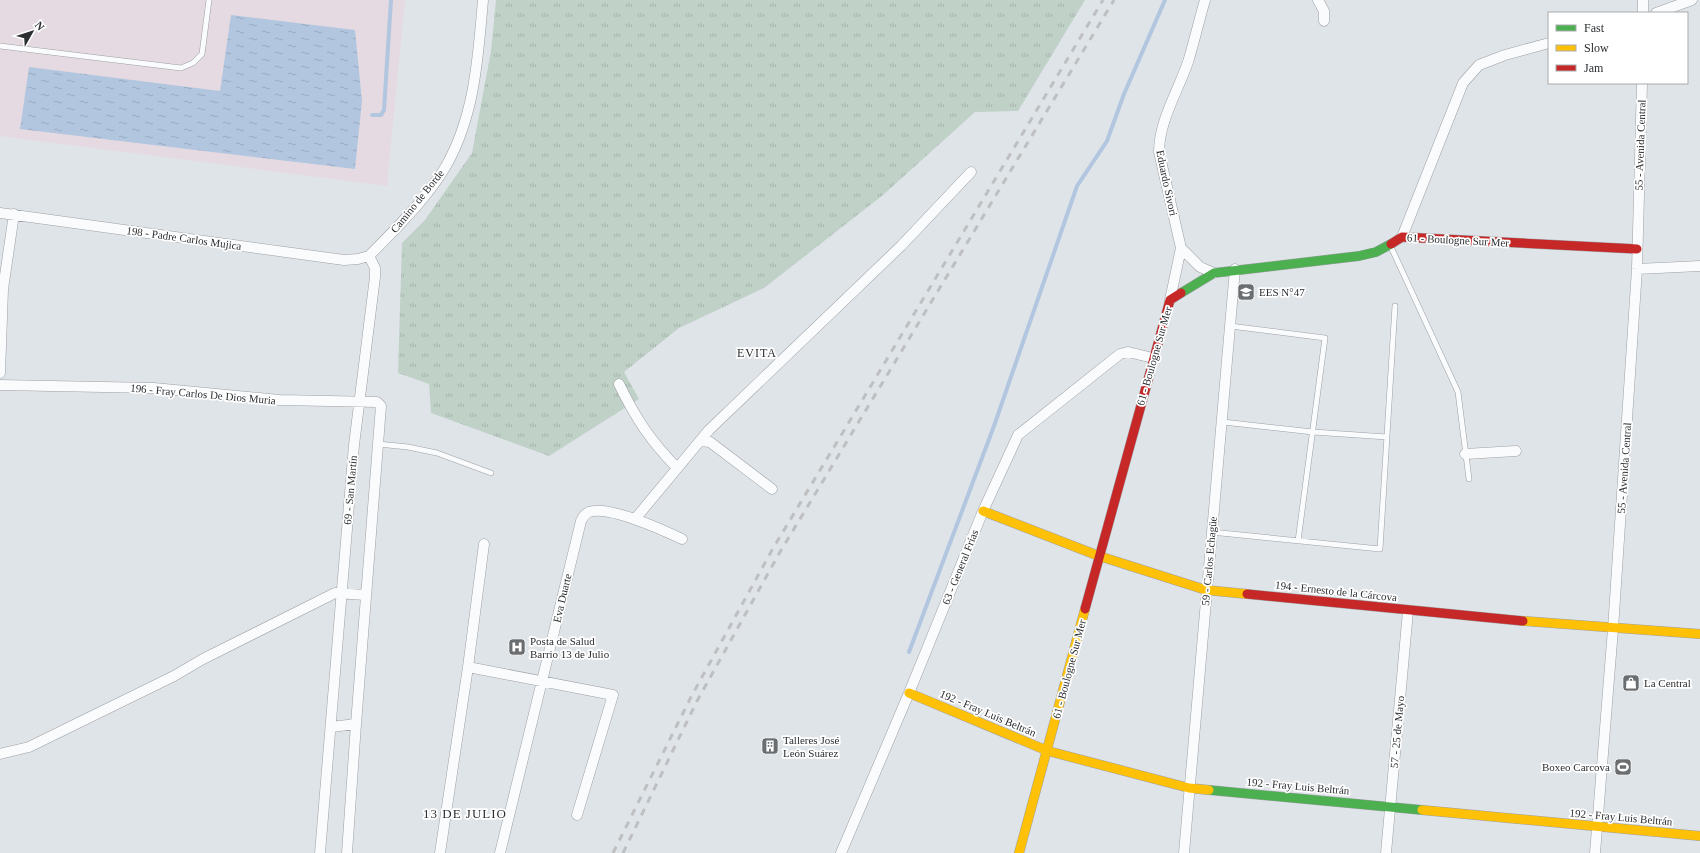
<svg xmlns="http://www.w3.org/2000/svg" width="1700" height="853" viewBox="0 0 1700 853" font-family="'Times New Roman',serif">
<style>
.industrial{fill:#e5dae1}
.grass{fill:url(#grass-tufts)}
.water{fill:url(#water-ripples)}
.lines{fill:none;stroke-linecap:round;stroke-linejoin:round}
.stream{stroke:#b2c6e0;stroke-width:4}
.lane-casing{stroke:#9da0a4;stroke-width:6}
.street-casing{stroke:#9da0a4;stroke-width:11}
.fast-casing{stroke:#9da0a4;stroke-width:10}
.slow-casing{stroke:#9da0a4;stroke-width:10}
.jam-casing{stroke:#9da0a4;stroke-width:10}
.lane{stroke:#fafbfc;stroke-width:5}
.street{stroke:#fafbfc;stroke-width:10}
.fast{stroke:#4caf50;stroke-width:9}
.slow{stroke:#ffc107;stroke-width:9}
.jam{stroke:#c62828;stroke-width:9}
.rail{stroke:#bebfc0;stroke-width:3;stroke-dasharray:7 7;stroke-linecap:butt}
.labels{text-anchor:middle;stroke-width:3.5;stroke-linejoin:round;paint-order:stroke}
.street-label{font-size:11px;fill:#2b2e31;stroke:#fff}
.poi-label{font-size:11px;fill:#2b2e31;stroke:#fff;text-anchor:start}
.neighbourhood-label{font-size:12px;letter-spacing:1px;fill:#2b2e31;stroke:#fff}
.quarter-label{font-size:13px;letter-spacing:1px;fill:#2b2e31;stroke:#fff}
</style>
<defs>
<pattern id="grass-tufts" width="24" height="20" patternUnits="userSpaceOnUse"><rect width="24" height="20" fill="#c0d1c8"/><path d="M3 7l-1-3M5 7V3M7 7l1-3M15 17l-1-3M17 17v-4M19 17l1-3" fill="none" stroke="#a5b4ac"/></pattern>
<pattern id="water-ripples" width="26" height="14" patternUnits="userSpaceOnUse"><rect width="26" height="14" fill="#b2c6e0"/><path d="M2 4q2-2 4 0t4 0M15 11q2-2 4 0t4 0" fill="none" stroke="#99aac1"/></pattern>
</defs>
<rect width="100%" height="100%" fill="#dfe4e9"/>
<!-- industrial -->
<path class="industrial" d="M 0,0 L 405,0 L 387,186 L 0,136 Z"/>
<!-- grass -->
<path class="grass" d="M 496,0 L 1085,0 L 1018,111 L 975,112 L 883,195 L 764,288 L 679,328 L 624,372 L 639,399 L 549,456 L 431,413 L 429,384 L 398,373 L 402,243 L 425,220 L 472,153 L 491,51 Z"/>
<!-- water -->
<path class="water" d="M 231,15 L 355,30 L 362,101 L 355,169 L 20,129 L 29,67 L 220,91 Z"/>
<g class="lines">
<!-- stream -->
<path class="stream" d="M 372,115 L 381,115 L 384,110 L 391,0
M 909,652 L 994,426 L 1077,186 L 1107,141 L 1124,94 L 1165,0"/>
<defs>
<path id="lane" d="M 0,46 L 181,68 L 193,63 L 202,54 L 209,0
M 1391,247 L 1458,392 L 1469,479
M 1230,326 L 1325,338 L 1298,541
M 1223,422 L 1313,432 L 1387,437
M 378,444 L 408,447 L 437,453 L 491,473
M 1211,532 L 1380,549 L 1395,306"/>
<path id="street" d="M 1318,0 L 1324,11 L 1324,21
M 1643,0 L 1643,13
M 1656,13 L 1692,0
M 0,213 L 344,260 L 358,259 L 369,256 C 396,228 426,200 446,166 C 475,115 478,57 483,0
M 1402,237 L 1463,83 L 1479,65 L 1505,55 L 1549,43
M 1181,248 L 1200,267 L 1214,273
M 1637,269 L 1700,266
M 1170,300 L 1181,248 L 1159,152 C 1159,121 1178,91 1188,62 C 1194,42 1199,21 1205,0
M 0,373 L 3,289 L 14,214
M 619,384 C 636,419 650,440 677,468
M 0,385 L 154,388 L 280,400 L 377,402 L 381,406 L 356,724
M 700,441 L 710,442 L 772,489
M 1465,454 L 1516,451
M 635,519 L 709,430 L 901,246 L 971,172
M 468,667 L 613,695 L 577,815
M 331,727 L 356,724 L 347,853
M 0,754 L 29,747 L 174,676 L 203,659 L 335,593 L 366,595
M 320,853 L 354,445 L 375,277 L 375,268 L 369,256
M 440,853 L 468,667 L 484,544
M 500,853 L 581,521 C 583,517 584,514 589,512 C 608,505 663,530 682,539
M 841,853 L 909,693 L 983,511 L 1018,435 L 1120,354 L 1128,352 L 1153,358
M 1184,853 L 1235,269
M 1386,853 L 1408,611
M 1595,853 L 1613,629 L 1637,269 L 1642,83"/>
<path id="fast" d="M 1181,293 L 1214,273 L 1359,256 L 1376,252 L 1391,244
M 1209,790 L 1422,810"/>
<path id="slow" d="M 983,511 L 1099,556 L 1206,590 L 1247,594
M 1523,621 L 1700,634
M 909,693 L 1048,751 L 1189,788 L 1209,790
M 1422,810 L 1700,836
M 1019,853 L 1085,609"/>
<path id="jam" d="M 1391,244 L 1402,237 L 1637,249
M 1247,594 L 1523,621
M 1085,609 L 1170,300 L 1181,293"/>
</defs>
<!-- lane casing -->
<use href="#lane" class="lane-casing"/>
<!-- street casing -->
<use href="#street" class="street-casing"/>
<!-- fast casing -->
<use href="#fast" class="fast-casing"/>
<!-- slow casing -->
<use href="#slow" class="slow-casing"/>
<!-- jam casing -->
<use href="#jam" class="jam-casing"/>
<!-- lane -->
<use href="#lane" class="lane"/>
<!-- street -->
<use href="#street" class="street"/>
<!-- fast -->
<use href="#fast" class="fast"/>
<!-- slow -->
<use href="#slow" class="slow"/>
<!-- jam -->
<use href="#jam" class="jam"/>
<!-- rail -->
<path class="rail" d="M 613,853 L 691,697 L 772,550 L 1103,0
M 623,853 L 697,701 L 780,552 L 1114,0"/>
</g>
<!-- icons -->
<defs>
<symbol id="school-square" viewBox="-11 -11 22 22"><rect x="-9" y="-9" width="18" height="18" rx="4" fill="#6a6e71" stroke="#fff"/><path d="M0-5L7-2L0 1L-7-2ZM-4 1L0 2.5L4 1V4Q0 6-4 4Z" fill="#fff"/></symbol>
<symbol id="hospital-square" viewBox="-11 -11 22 22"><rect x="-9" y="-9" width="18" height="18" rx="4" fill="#6a6e71" stroke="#fff"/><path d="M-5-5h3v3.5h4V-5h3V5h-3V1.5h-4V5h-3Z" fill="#fff"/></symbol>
<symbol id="shop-square" viewBox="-11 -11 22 22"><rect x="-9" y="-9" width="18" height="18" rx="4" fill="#6a6e71" stroke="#fff"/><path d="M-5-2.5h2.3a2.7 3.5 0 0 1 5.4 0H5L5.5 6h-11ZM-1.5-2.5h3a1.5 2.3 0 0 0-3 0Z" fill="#fff"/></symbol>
<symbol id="building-square" viewBox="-11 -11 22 22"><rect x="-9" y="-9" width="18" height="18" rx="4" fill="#6a6e71" stroke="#fff"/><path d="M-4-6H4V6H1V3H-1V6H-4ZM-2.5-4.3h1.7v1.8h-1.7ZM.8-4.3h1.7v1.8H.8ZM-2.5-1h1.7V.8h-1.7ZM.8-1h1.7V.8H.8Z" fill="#fff"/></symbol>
<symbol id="stadium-square" viewBox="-11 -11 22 22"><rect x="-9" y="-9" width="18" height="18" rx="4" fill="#6a6e71" stroke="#fff"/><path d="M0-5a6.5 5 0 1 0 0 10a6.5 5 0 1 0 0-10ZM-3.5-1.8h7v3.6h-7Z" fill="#fff"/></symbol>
</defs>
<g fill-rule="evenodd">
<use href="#school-square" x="1236" y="282" width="20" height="20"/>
<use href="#hospital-square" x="507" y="637" width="20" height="20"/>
<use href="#shop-square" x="1621" y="673" width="20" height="20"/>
<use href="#building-square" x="760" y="736" width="20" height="20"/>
<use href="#stadium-square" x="1613" y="757" width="20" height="20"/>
</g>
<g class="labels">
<!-- street labels -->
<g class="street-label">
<text transform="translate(1640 145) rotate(-88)" y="4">55 - Avenida Central</text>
<text transform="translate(1167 183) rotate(78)" y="4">Eduardo Sivori</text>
<text transform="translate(417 201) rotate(-51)" y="4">Camino de Borde</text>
<text transform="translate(184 238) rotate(8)" y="4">198 - Padre Carlos Mujica</text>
<text transform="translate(1458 240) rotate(3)" y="4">61 - Boulogne Sur Mer</text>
<text transform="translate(1154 356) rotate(-74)" y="4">61 - Boulogne Sur Mer</text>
<text transform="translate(203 394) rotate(5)" y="4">196 - Fray Carlos De Dios Muria</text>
<text transform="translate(1624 468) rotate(-86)" y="4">55 - Avenida Central</text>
<text transform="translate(350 490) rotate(-85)" y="4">69 - San Martín</text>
<text transform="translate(1209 561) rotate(-85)" y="4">59 - Carlos Echagüe</text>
<text transform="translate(960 567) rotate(-68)" y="4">63 - General Frías</text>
<text transform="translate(1336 591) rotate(6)" y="4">194 - Ernesto de la Cárcova</text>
<text transform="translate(562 598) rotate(-77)" y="4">Eva Duarte</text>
<text transform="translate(1069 669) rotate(-75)" y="4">61 - Boulogne Sur Mer</text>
<text transform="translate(988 713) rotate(23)" y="4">192 - Fray Luis Beltrán</text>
<text transform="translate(1397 732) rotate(-85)" y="4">57 - 25 de Mayo</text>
<text transform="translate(1298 786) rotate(5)" y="4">192 - Fray Luis Beltrán</text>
<text transform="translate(1621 817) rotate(5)" y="4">192 - Fray Luis Beltrán</text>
</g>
<!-- poi labels -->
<g class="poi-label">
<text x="1259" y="296">EES N°47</text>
<text x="530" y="645">Posta de Salud<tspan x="530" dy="13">Barrio 13 de Julio</tspan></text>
<text x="1644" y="687">La Central</text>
<text x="783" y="744">Talleres José<tspan x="783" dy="13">León Suárez</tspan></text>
<text x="1610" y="771" text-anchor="end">Boxeo Carcova</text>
</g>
<!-- neighbourhood labels -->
<g class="neighbourhood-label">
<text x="757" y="357">EVITA</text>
</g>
<!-- quarter labels -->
<g class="quarter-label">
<text x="465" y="818">13 DE JULIO</text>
</g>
</g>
<!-- legend -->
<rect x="1548" y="12" width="140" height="72" fill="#ffffff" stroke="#aaabad"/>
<rect x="1556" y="25" width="20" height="6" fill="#4caf50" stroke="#aaabad"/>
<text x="1584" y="32" font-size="12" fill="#2b2e31">Fast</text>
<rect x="1556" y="45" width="20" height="6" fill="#ffc107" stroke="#aaabad"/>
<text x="1584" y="52" font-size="12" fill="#2b2e31">Slow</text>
<rect x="1556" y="65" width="20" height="6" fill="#c62828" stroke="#aaabad"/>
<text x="1584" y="72" font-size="12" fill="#2b2e31">Jam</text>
<!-- north arrow -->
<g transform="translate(32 32) rotate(51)" stroke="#ffffff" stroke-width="3" paint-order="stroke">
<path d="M0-3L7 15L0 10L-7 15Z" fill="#2b2e31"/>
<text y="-6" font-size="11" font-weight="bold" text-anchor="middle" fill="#2b2e31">N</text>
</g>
</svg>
